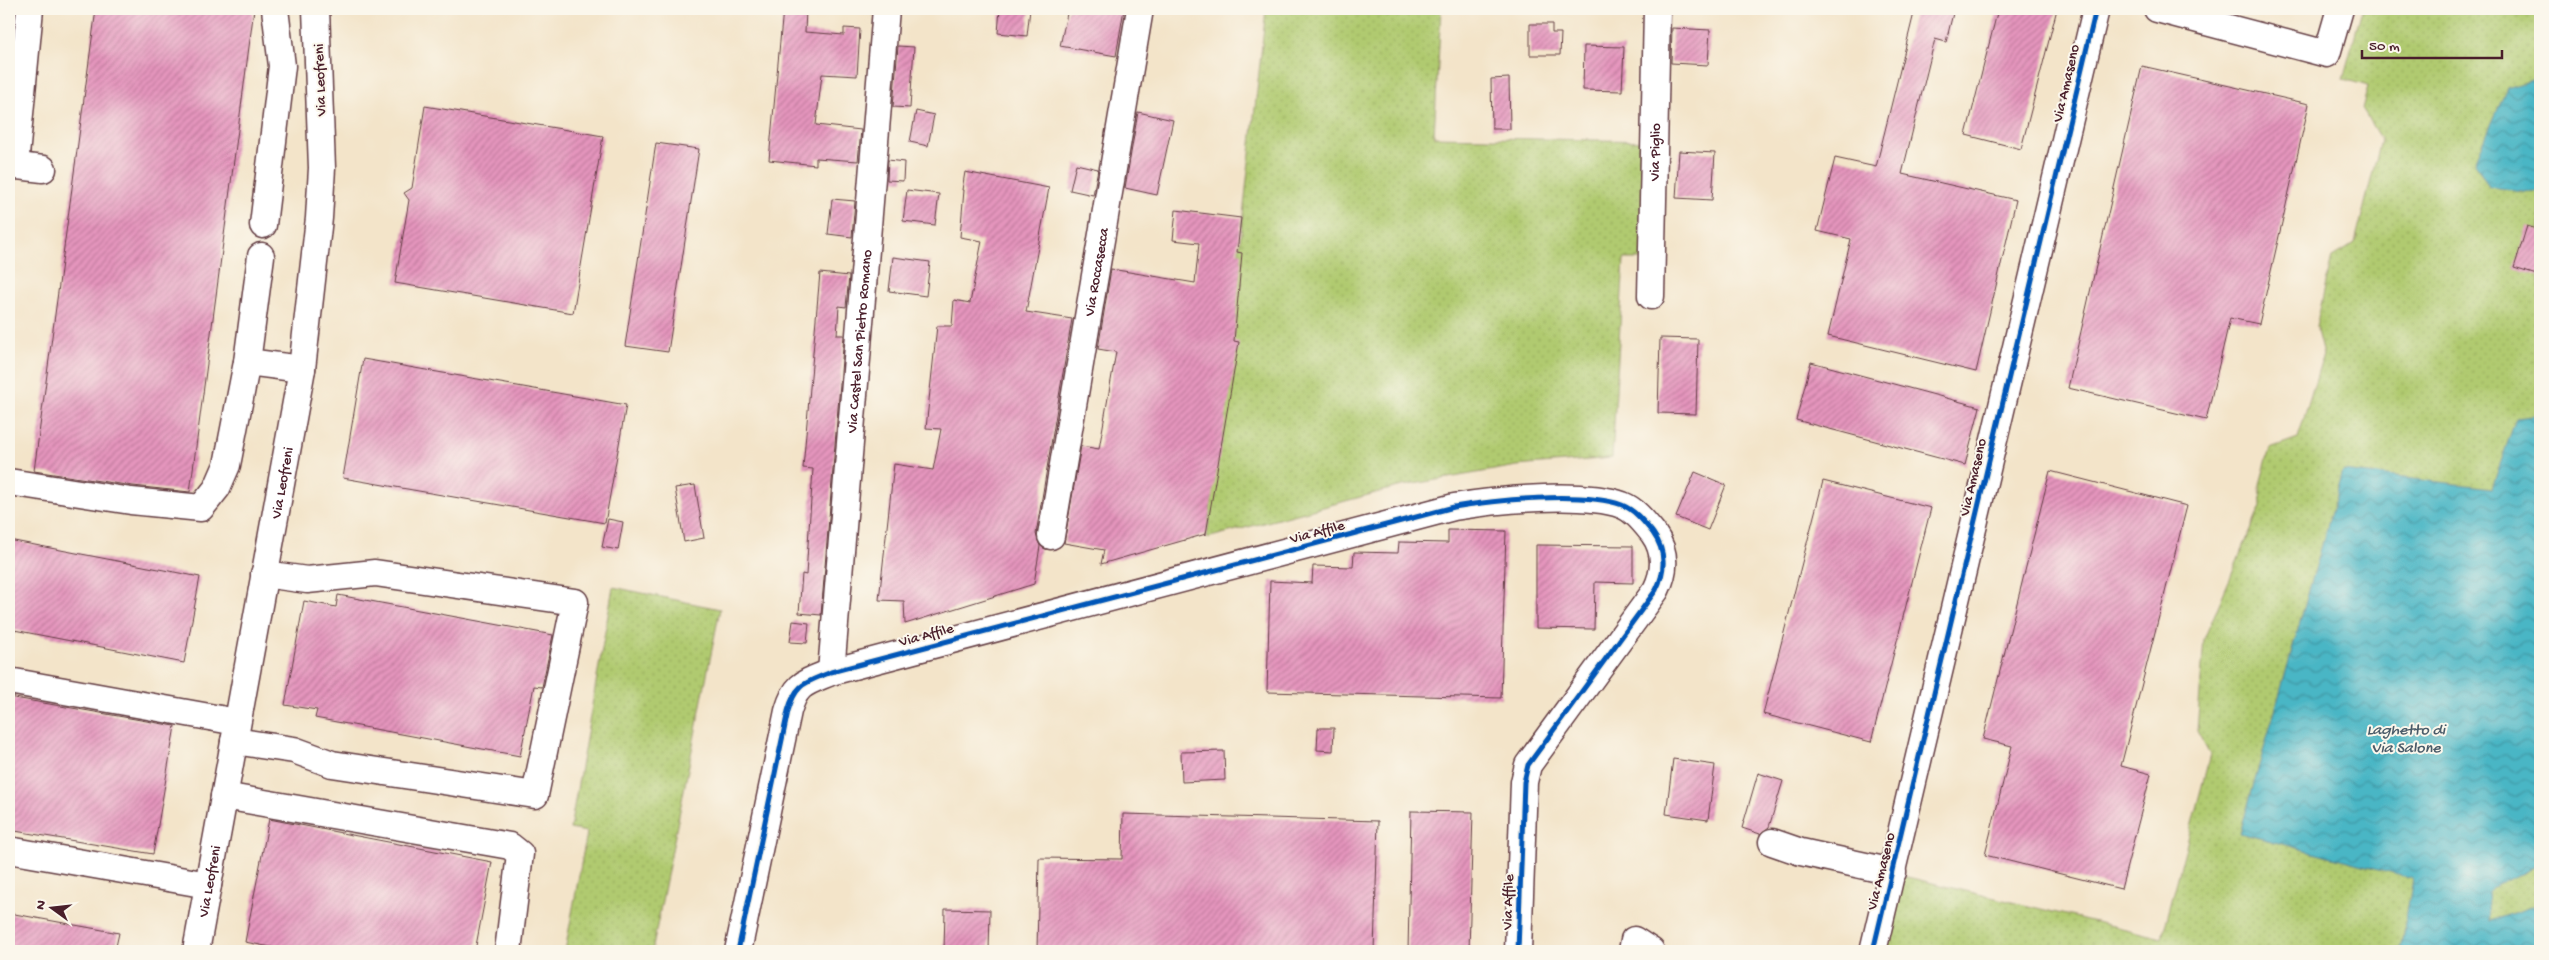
<svg xmlns="http://www.w3.org/2000/svg" width="2549" height="960" viewBox="0 0 2549 960" font-family="'Gochi Hand',sans-serif">
<style>
.grass{fill:url(#grass-dots);stroke:#7d744d}
.water{fill:url(#water-waves);stroke:#4a6a78}
.building{fill:url(#building-hatch)}
.lines{fill:none;stroke-linecap:round;stroke-linejoin:round}
.minor-casing{stroke:#633d43;stroke-width:29}
.minor{stroke:#fff;stroke-width:26}
.cycleway-casing{stroke:#fbf7ec;stroke-width:8}
.cycleway{stroke:#0057b8;stroke-width:5}
.labels{text-anchor:middle;stroke-width:4;stroke-linejoin:round;paint-order:stroke}
.street-label{font-size:15px;fill:#4a1f2b;stroke:#fbf7ec}
.water-label{font-size:16px;font-style:italic;fill:#4a5b69;stroke:#fbf7ec}
</style>
<defs>
<pattern id="grass-dots" width="8" height="8" patternUnits="userSpaceOnUse" patternTransform="scale(1.25)"><rect width="8" height="8" fill="#b0ca6f"/><path d="M2 2h.1M6 6h.1" fill="none" stroke="#99ad60" stroke-width="1.8" stroke-linecap="round"/></pattern>
<pattern id="water-waves" width="16" height="10" patternUnits="userSpaceOnUse" patternTransform="scale(1.25)"><rect width="16" height="10" fill="#49b6c5"/><path d="M0 5q4-4 8 0t8 0" fill="none" stroke="#3f93a0"/></pattern>
<pattern id="building-hatch" width="6" height="6" patternUnits="userSpaceOnUse" patternTransform="scale(1.25)"><rect width="6" height="6" fill="#e595bd"/><path d="M-1 1l2-2M0 6l6-6M5 7l2-2" fill="none" stroke="#bc799a"/></pattern>
</defs>
<rect width="100%" height="100%" fill="#fbf7ec"/>
<filter id="ink" filterUnits="userSpaceOnUse"><feTurbulence type="fractalNoise" baseFrequency=".02" numOctaves="2"/><feDisplacementMap in="SourceGraphic" scale="10" xChannelSelector="R" yChannelSelector="G"/><feConvolveMatrix kernelMatrix="1 2 1 2 8 2 1 2 1" color-interpolation-filters="sRGB"/></filter>
<filter id="wash" filterUnits="userSpaceOnUse"><feTurbulence type="fractalNoise" baseFrequency=".0096" numOctaves="4" result="noise"/><feDisplacementMap in="SourceGraphic" scale="20" xChannelSelector="R" yChannelSelector="G"/><feGaussianBlur stdDeviation="1.12" result="paint"/><feColorMatrix in="noise" values="0 0 0 0 0 0 0 0 0 0 0 0 0 0 0 0 0 1.4 0 .05"/><feComposite in="paint" operator="in"/></filter>
<g filter="url(#wash)">
<rect width="100%" height="100%" fill="#f3e4c9"/>
<!-- grass -->
<path class="grass" d="M 1266,9 L 1441,9 L 1434,137 L 1654,141 L 1651,259 L 1624,259 L 1612,458 L 1517,466 L 1402,486 L 1207,538 Z
M 2362,9 L 2540,9 L 2540,951 L 1882,951 L 1899,875 L 2162,938 L 2210,755 L 2197,731 L 2204,639 L 2261,506 L 2260,484 L 2270,448 L 2298,438 L 2323,355 L 2316,327 L 2332,257 L 2355,243 L 2381,140 L 2362,109 L 2368,86 L 2343,79 Z
M 613,587 L 720,609 L 652,951 L 565,951 L 587,832 L 570,829 Z"/>
<!-- water -->
<path class="water" d="M 2535,79 L 2540,81 L 2540,193 L 2489,187 L 2475,162 L 2507,88 Z
M 2540,415 L 2540,863 L 2488,890 L 2490,921 L 2540,904 L 2540,951 L 2400,951 L 2413,878 L 2240,833 L 2343,471 L 2492,488 L 2516,418 Z"/>
<g id="blocks">
<!-- building -->
<path class="building" d="M 96,9 L 254,9 L 190,492 L 133,486 L 34,471 Z
M 783,9 L 806,9 L 805,32 L 844,35 L 844,28 L 860,29 L 857,76 L 822,74 L 816,125 L 861,130 L 858,161 L 816,158 L 816,165 L 769,160 Z
M 1000,9 L 1030,9 L 1027,36 L 998,33 Z
M 1068,9 L 1124,9 L 1116,56 L 1060,46 Z
M 1915,9 L 1954,9 L 1946,42 L 1935,39 L 1902,174 L 2016,200 L 1976,372 L 1828,336 L 1851,239 L 1817,231 L 1835,158 L 1876,167 Z
M 1998,9 L 2057,9 L 2021,149 L 1966,135 Z
M 1530,24 L 1552,24 L 1552,33 L 1561,33 L 1560,55 L 1530,55 Z
M 1672,28 L 1710,30 L 1708,65 L 1671,63 Z
M 898,46 L 914,47 L 910,108 L 893,107 Z
M 1584,46 L 1624,47 L 1622,91 L 1583,90 Z
M 2142,66 L 2309,104 L 2259,324 L 2230,318 L 2206,420 L 2068,388 Z
M 1509,78 L 1510,129 L 1492,129 L 1491,79 Z
M 425,106 L 603,136 L 573,313 L 395,283 L 409,200 L 404,193 L 412,188 Z
M 916,111 L 934,115 L 928,146 L 910,142 Z
M 1138,112 L 1173,120 L 1157,195 L 1125,188 Z
M 656,143 L 699,149 L 668,352 L 625,346 Z
M 1679,151 L 1715,153 L 1712,200 L 1676,198 Z
M 888,160 L 904,162 L 903,181 L 887,180 Z
M 1076,164 L 1098,169 L 1093,195 L 1070,190 Z
M 965,172 L 1049,188 L 1026,312 L 1072,319 L 1036,534 L 1040,546 L 1034,584 L 905,624 L 904,601 L 879,600 L 894,464 L 933,470 L 941,429 L 926,428 L 937,326 L 952,326 L 954,300 L 970,303 L 982,241 L 960,237 L 964,190 L 962,190 Z
M 907,190 L 939,194 L 935,225 L 903,221 Z
M 832,199 L 855,201 L 852,237 L 828,234 Z
M 1176,210 L 1241,218 L 1237,252 L 1242,253 L 1234,341 L 1239,342 L 1206,534 L 1101,564 L 1104,550 L 1064,543 L 1081,446 L 1099,449 L 1116,352 L 1098,349 L 1111,269 L 1195,283 L 1199,243 L 1173,240 Z
M 2527,226 L 2540,230 L 2540,276 L 2514,268 Z
M 893,257 L 930,262 L 926,296 L 889,291 Z
M 820,273 L 849,276 L 846,307 L 839,306 L 837,335 L 844,335 L 821,615 L 799,613 L 802,574 L 806,575 L 813,469 L 803,468 Z
M 1660,338 L 1698,339 L 1696,414 L 1658,413 Z
M 363,359 L 626,405 L 605,523 L 343,478 Z
M 1811,362 L 1980,407 L 1965,465 L 1796,420 Z
M 2050,471 L 2187,506 L 2121,766 L 2151,774 L 2121,889 L 1985,855 L 2012,746 L 1983,739 Z
M 1695,472 L 1726,485 L 1708,530 L 1676,517 Z
M 1823,481 L 1931,508 L 1871,742 L 1763,714 Z
M 695,485 L 704,538 L 684,542 L 675,488 Z
M 608,519 L 623,522 L 618,550 L 602,547 Z
M 1448,530 L 1506,531 L 1501,698 L 1267,692 L 1270,581 L 1312,583 L 1313,566 L 1353,567 L 1354,552 L 1398,553 L 1399,542 L 1448,543 Z
M 9,540 L 200,577 L 184,663 L 9,629 Z
M 1536,545 L 1633,546 L 1633,583 L 1595,582 L 1594,629 L 1536,628 Z
M 338,595 L 553,635 L 542,687 L 534,686 L 520,756 L 315,718 L 317,710 L 285,705 L 304,601 L 336,607 Z
M 793,621 L 809,623 L 807,643 L 790,642 Z
M 9,697 L 175,726 L 153,854 L 9,830 Z
M 1318,728 L 1334,728 L 1333,751 L 1317,750 Z
M 1224,751 L 1225,780 L 1182,782 L 1181,752 Z
M 1673,759 L 1715,765 L 1708,820 L 1666,814 Z
M 1758,773 L 1783,781 L 1769,827 L 1760,834 L 1742,828 Z
M 1411,811 L 1473,812 L 1469,951 L 1408,951 Z
M 1123,814 L 1378,821 L 1374,951 L 1037,951 L 1039,858 L 1122,859 Z
M 269,819 L 492,862 L 475,951 L 291,951 L 245,942 Z
M 945,909 L 990,910 L 989,951 L 944,951 Z
M 9,913 L 119,933 L 115,951 L 9,951 Z"/>
</g>
</g>
<g filter="url(#ink)">
<use href="#blocks" fill-opacity="0" stroke="#633d43" stroke-width="1"/>
<g class="lines">
<defs>
<g id="minor">
<path d="M 2157,9 L 2327,54 L 2340,9"/>
<path d="M 9,165 L 43,169"/>
<path d="M 15,166 L 30,9"/>
<path d="M 263,225 L 282,66 L 275,9"/>
<path d="M 261,256 L 247,362 L 302,369"/>
<path id="s1" d="M 1651,296 L 1657,9"/>
<path d="M 9,482 L 131,501 L 201,508 L 217,488 L 227,465 L 247,362"/>
<path id="s2" d="M 1051,536 L 1140,9"/>
<path id="s3" d="M 831,672 L 886,9"/>
<path d="M 9,681 L 237,722"/>
<path d="M 234,741 L 294,750 L 332,764 L 535,795 L 575,602 L 375,573 L 307,580 L 264,574"/>
<path d="M 224,796 L 510,846 L 520,854 L 508,951"/>
<path d="M 1772,842 L 1801,852 L 1893,872"/>
<path d="M 9,850 L 208,885"/>
<path id="s4" d="M 196,951 L 302,369 L 319,218 L 322,168 L 316,9"/>
<path d="M 738,951 L 788,711 C 796,683 805,683 831,672 L 1454,507 C 1496,500 1582,491 1622,505 C 1635,510 1644,522 1653,533 C 1666,551 1666,570 1656,590 L 1528,765 L 1524,782 L 1518,951"/>
<path d="M 1632,951 L 1634,940 L 1651,951"/>
<path d="M 1873,951 L 2096,9"/>
</g>
</defs>
<!-- minor casing -->
<use href="#minor" class="minor-casing"/>
<!-- minor -->
<use href="#minor" class="minor"/>
<defs>
<path id="cycleway" d="M 738,951 L 788,711 C 796,683 805,683 831,672 L 1454,507 C 1496,500 1582,491 1622,505 C 1635,510 1644,522 1653,533 C 1666,551 1666,570 1656,590 L 1528,765 L 1524,782 L 1518,951
M 1873,951 L 2096,9"/>
</defs>
<!-- cycleway casing -->
<use href="#cycleway" class="cycleway-casing"/>
<!-- cycleway -->
<use href="#cycleway" class="cycleway"/>
</g>
</g>
<g class="labels">
<!-- street labels -->
<g class="street-label">
<text transform="translate(319 80) rotate(-92)" y="5">Via Leofreni</text>
<text transform="translate(2065 83) rotate(-77)" y="5">Via Amaseno</text>
<text dy="5" stroke="none"><textPath href="#s1" startOffset="144">Via Piglio</textPath></text>
<text dy="5" stroke="none"><textPath href="#s2" startOffset="268">Via Roccasecca</textPath></text>
<text dy="5" stroke="none"><textPath href="#s3" startOffset="332">Via Castel San Pietro Romano</textPath></text>
<text transform="translate(1972 477) rotate(-77)" y="5">Via Amaseno</text>
<text dy="5" stroke="none"><textPath href="#s4" startOffset="476">Via Leofreni</textPath></text>
<text transform="translate(1317 531) rotate(-15)" y="5">Via Affile</text>
<text transform="translate(926 634) rotate(-15)" y="5">Via Affile</text>
<text transform="translate(1880 871) rotate(-76)" y="5">Via Amaseno</text>
<text dy="5" stroke="none"><textPath href="#s4" startOffset="71">Via Leofreni</textPath></text>
<text transform="translate(1507 902) rotate(-88)" y="5">Via Affile</text>
</g>
<!-- water labels -->
<g class="water-label">
<text x="2406" y="734">Laghetto di<tspan x="2406" dy="18">Via Salone</tspan></text>
</g>
</g>
<!-- margin -->
<rect width="2549" height="960" fill="none" stroke="#fbf7ec" stroke-width="30"/>
<!-- north arrow -->
<g transform="translate(52 908) rotate(285)" stroke="#fbf7ec" stroke-width="4" paint-order="stroke">
<path d="M0-4L9 19L0 12L-9 19Z" fill="#4a1f2b"/>
<text y="-8" font-size="14" font-weight="bold" text-anchor="middle" fill="#4a1f2b">N</text>
</g>
<!-- scale -->
<path d="M2362 50v8h140v-8" fill="none" stroke="#4a1f2b" stroke-width="2.5"/>
<text x="2369" y="50" font-size="15" fill="#4a1f2b" stroke="#fbf7ec" stroke-width="4" paint-order="stroke">50 m</text>
</svg>
